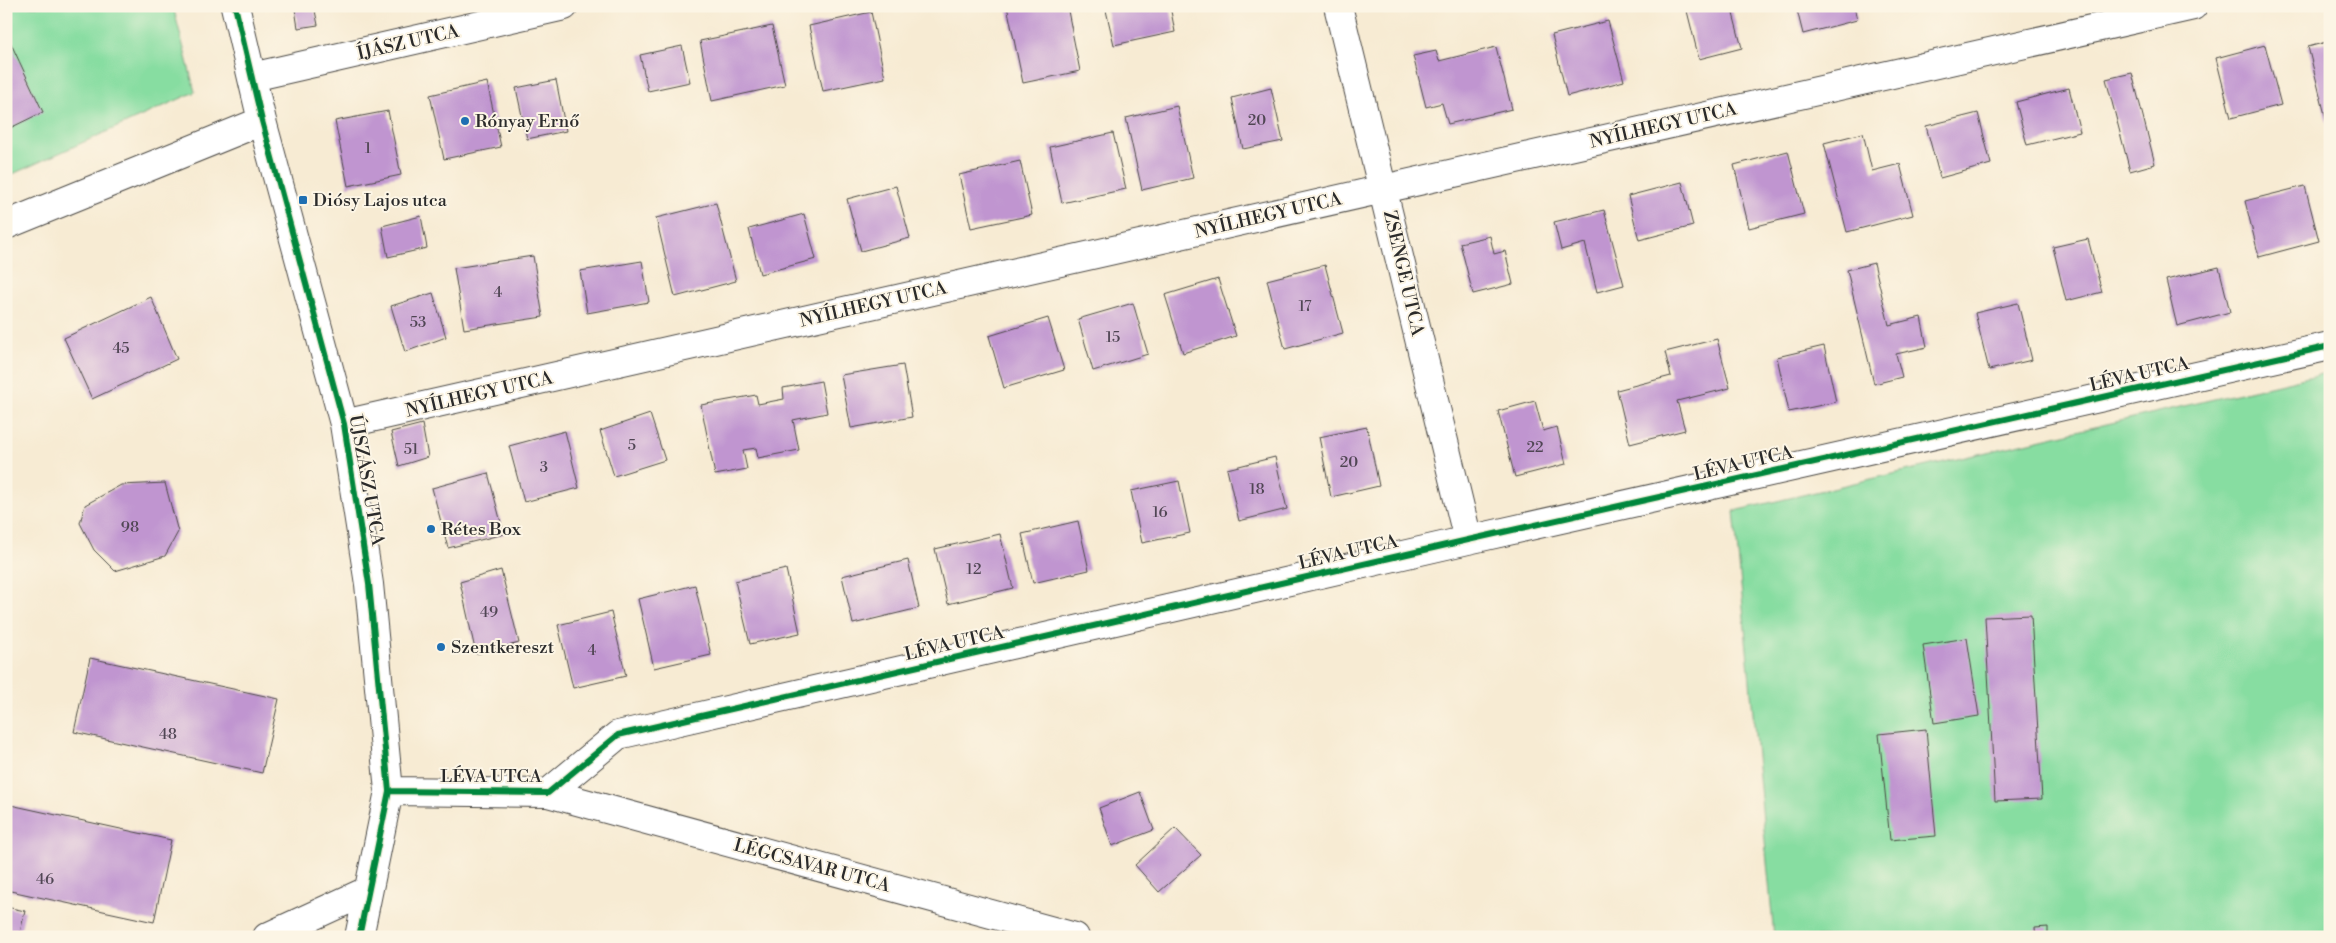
<svg xmlns="http://www.w3.org/2000/svg" width="2336" height="943" viewBox="0 0 2336 943" font-family="'Libre Bodoni',serif">
<style>
.green{fill:#87dda1;stroke:#598466}
.building{fill:#c095d0}
.lines{fill:none;stroke-linecap:round;stroke-linejoin:round}
.minor-casing{stroke:#4a4844;stroke-width:30}
.minor{stroke:#fff;stroke-width:28}
.cycleway-casing{stroke:#fcf5e5;stroke-width:9}
.cycleway{stroke:#00873e;stroke-width:6}
.poi-dot{fill:#1f6fb2;stroke:#fcf5e5;stroke-width:2}
.labels{text-anchor:middle;stroke-width:4;stroke-linejoin:round;paint-order:stroke}
.number-label{font-size:15px;fill:#504654}
.street-label{font-size:18px;fill:#2b2b2b;stroke:#fcf5e5}
.poi-label{font-size:18px;fill:#2b2b2b;stroke:#fcf5e5;text-anchor:start}
</style>
<rect width="100%" height="100%" fill="#fcf5e5"/>
<filter id="ink" filterUnits="userSpaceOnUse"><feTurbulence type="fractalNoise" baseFrequency=".02" numOctaves="2"/><feDisplacementMap in="SourceGraphic" scale="10" xChannelSelector="R" yChannelSelector="G"/><feConvolveMatrix kernelMatrix="1 2 1 2 8 2 1 2 1" color-interpolation-filters="sRGB"/></filter>
<filter id="wash" filterUnits="userSpaceOnUse"><feTurbulence type="fractalNoise" baseFrequency=".0096" numOctaves="4" result="noise"/><feDisplacementMap in="SourceGraphic" scale="20" xChannelSelector="R" yChannelSelector="G"/><feGaussianBlur stdDeviation="1.12" result="paint"/><feColorMatrix in="noise" values="0 0 0 0 0 0 0 0 0 0 0 0 0 0 0 0 0 1.4 0 .05"/><feComposite in="paint" operator="in"/></filter>
<g filter="url(#wash)">
<rect width="100%" height="100%" fill="#f7ebd3"/>
<!-- green -->
<path class="green" d="M 6,6 L 173,6 L 195,92 L 6,177 Z
M 2330,372 L 2330,937 L 1774,937 L 1734,511 Z"/>
<g id="blocks">
<!-- building -->
<path class="building" d="M 314,6 L 318,25 L 298,28 L 295,9 Z
M 1007,6 L 1067,6 L 1080,71 L 1023,83 Z
M 1105,6 L 1170,6 L 1175,32 L 1114,45 Z
M 1731,6 L 1742,48 L 1699,59 L 1686,7 Z
M 1796,6 L 1854,6 L 1857,20 L 1803,34 Z
M 871,12 L 885,78 L 823,91 L 809,26 Z
M 1608,21 L 1624,81 L 1567,96 L 1552,35 Z
M 772,26 L 785,85 L 712,101 L 700,41 Z
M 6,33 L 43,112 L 6,130 Z
M 2330,41 L 2330,131 L 2329,131 L 2308,47 Z
M 2265,45 L 2281,105 L 2231,118 L 2216,58 Z
M 682,46 L 690,82 L 648,91 L 640,55 Z
M 1496,47 L 1512,109 L 1448,124 L 1442,103 L 1426,107 L 1413,56 L 1436,51 L 1439,61 Z
M 2132,73 L 2155,164 L 2130,171 L 2106,79 Z
M 556,80 L 566,131 L 527,139 L 516,88 Z
M 487,82 L 501,147 L 444,159 L 430,95 Z
M 1271,88 L 1283,141 L 1243,149 L 1232,98 Z
M 2069,88 L 2080,132 L 2027,145 L 2016,102 Z
M 1177,106 L 1193,178 L 1142,190 L 1126,118 Z
M 388,111 L 401,175 L 348,186 L 335,121 Z
M 1978,113 L 1991,164 L 1940,178 L 1926,126 Z
M 1113,133 L 1126,189 L 1062,203 L 1050,147 Z
M 1863,133 L 1872,171 L 1900,164 L 1913,215 L 1847,232 L 1824,143 Z
M 1788,151 L 1804,214 L 1749,228 L 1734,165 Z
M 1020,161 L 1032,215 L 971,228 L 959,175 Z
M 1682,182 L 1693,226 L 1639,240 L 1628,196 Z
M 896,186 L 910,238 L 861,251 L 847,199 Z
M 2305,186 L 2319,241 L 2259,257 L 2245,201 Z
M 716,203 L 736,281 L 675,297 L 656,218 Z
M 1604,210 L 1624,285 L 1597,292 L 1585,243 L 1561,250 L 1554,222 Z
M 804,214 L 816,259 L 760,274 L 749,229 Z
M 421,216 L 427,248 L 388,257 L 382,226 Z
M 1490,236 L 1494,254 L 1505,251 L 1513,284 L 1473,294 L 1460,243 Z
M 2088,239 L 2102,292 L 2066,301 L 2053,247 Z
M 533,256 L 543,317 L 464,329 L 454,268 Z
M 642,261 L 649,302 L 587,313 L 580,271 Z
M 1874,263 L 1889,325 L 1921,317 L 1927,347 L 1896,354 L 1902,377 L 1874,384 L 1847,270 Z
M 1325,265 L 1343,333 L 1285,349 L 1267,280 Z
M 2219,267 L 2230,312 L 2177,326 L 2166,280 Z
M 1218,279 L 1236,336 L 1183,353 L 1165,295 Z
M 433,293 L 446,337 L 405,352 L 391,306 Z
M 151,297 L 177,359 L 92,399 L 64,338 Z
M 1133,303 L 1148,354 L 1093,371 L 1078,319 Z
M 2018,303 L 2032,360 L 1989,370 L 1975,313 Z
M 1048,318 L 1064,370 L 1004,388 L 989,336 Z
M 1717,339 L 1730,388 L 1677,401 L 1685,430 L 1630,444 L 1617,390 L 1671,376 L 1665,352 Z
M 1824,346 L 1836,402 L 1789,412 L 1777,357 Z
M 903,365 L 912,417 L 851,428 L 841,375 Z
M 821,381 L 827,413 L 793,420 L 799,450 L 758,458 L 756,448 L 743,450 L 747,469 L 715,475 L 701,405 L 756,395 L 758,404 L 784,399 L 783,388 Z
M 1535,401 L 1543,431 L 1557,427 L 1566,464 L 1515,477 L 1498,411 Z
M 650,414 L 665,460 L 614,476 L 600,431 Z
M 422,424 L 428,457 L 399,466 L 391,432 Z
M 1367,427 L 1379,486 L 1331,497 L 1319,437 Z
M 565,431 L 579,488 L 524,502 L 509,446 Z
M 1275,457 L 1287,509 L 1239,521 L 1227,469 Z
M 488,473 L 504,534 L 448,548 L 432,488 Z
M 1179,481 L 1190,533 L 1142,543 L 1131,491 Z
M 165,483 L 178,532 L 165,556 L 115,571 L 94,550 L 80,523 L 85,505 L 121,485 Z
M 1078,521 L 1089,570 L 1033,583 L 1022,534 Z
M 1000,534 L 1013,588 L 948,604 L 935,549 Z
M 908,560 L 919,608 L 853,624 L 842,576 Z
M 786,569 L 800,633 L 750,644 L 735,581 Z
M 501,570 L 519,643 L 476,654 L 460,582 Z
M 695,585 L 711,655 L 654,668 L 638,599 Z
M 611,612 L 626,676 L 573,688 L 558,625 Z
M 2031,615 L 2042,799 L 1995,801 L 1985,617 Z
M 1967,638 L 1979,716 L 1934,723 L 1923,645 Z
M 90,658 L 279,699 L 262,773 L 74,732 Z
M 1926,729 L 1936,836 L 1890,840 L 1879,734 Z
M 1140,792 L 1154,830 L 1112,846 L 1099,808 Z
M 6,804 L 171,840 L 154,922 L 6,890 Z
M 1175,828 L 1201,855 L 1159,892 L 1135,865 Z
M 6,907 L 25,911 L 19,937 L 6,937 Z
M 2048,927 L 2048,937 L 2036,937 L 2035,928 Z"/>
</g>
</g>
<g filter="url(#ink)">
<use href="#blocks" fill-opacity="0" stroke="#4a4844" stroke-width="1"/>
<g class="lines">
<defs>
<path id="minor" d="M 235,6 L 262,121 L 344,424 L 369,584 L 389,791 L 359,937
M 1338,6 L 1468,540
M 252,77 L 564,6
M 6,225 L 262,121
M 344,424 L 2193,6
M 389,791 L 548,793 L 618,735 L 1468,540 L 2330,346
M 548,793 L 1075,937
M 267,937 L 367,891"/>
</defs>
<!-- minor casing -->
<use href="#minor" class="minor-casing"/>
<!-- minor -->
<use href="#minor" class="minor"/>
<defs>
<path id="cycleway" d="M 235,6 L 262,121 L 344,424 L 369,584 L 389,791 L 359,937
M 389,791 L 548,793 L 618,735 L 1468,540 L 2330,346"/>
</defs>
<!-- cycleway casing -->
<use href="#cycleway" class="cycleway-casing"/>
<!-- cycleway -->
<use href="#cycleway" class="cycleway"/>
</g>
</g>
<!-- markers -->
<g class="poi-dot">
<circle cx="465" cy="121" r="5"/>
<rect x="298" y="195" width="10" height="10" rx="2.5"/>
<circle cx="431" cy="529" r="5"/>
<circle cx="441" cy="647" r="5"/>
</g>
<g class="labels">
<!-- number labels -->
<g class="number-label">
<text x="1257" y="125">20</text>
<text x="368" y="153">1</text>
<text x="498" y="297">4</text>
<text x="1305" y="311">17</text>
<text x="418" y="327">53</text>
<text x="1113" y="342">15</text>
<text x="121" y="353">45</text>
<text x="632" y="450">5</text>
<text x="1535" y="452">22</text>
<text x="411" y="454">51</text>
<text x="1349" y="467">20</text>
<text x="544" y="472">3</text>
<text x="1257" y="494">18</text>
<text x="1160" y="517">16</text>
<text x="130" y="532">98</text>
<text x="974" y="574">12</text>
<text x="489" y="617">49</text>
<text x="592" y="655">4</text>
<text x="168" y="739">48</text>
<text x="45" y="884">46</text>
</g>
<!-- street labels -->
<g class="street-label">
<text transform="translate(408 42) rotate(-13)" y="6">ÍJÁSZ UTCA</text>
<text transform="translate(1663 125) rotate(-13)" y="6">NYÍLHEGY UTCA</text>
<text transform="translate(1268 215) rotate(-13)" y="6">NYÍLHEGY UTCA</text>
<text transform="translate(1404 273) rotate(77)" y="6">ZSENGE UTCA</text>
<text transform="translate(873 304) rotate(-13)" y="6">NYÍLHEGY UTCA</text>
<text transform="translate(2139 374) rotate(-13)" y="6">LÉVA UTCA</text>
<text transform="translate(479 394) rotate(-13)" y="6">NYÍLHEGY UTCA</text>
<text transform="translate(1743 463) rotate(-13)" y="6">LÉVA UTCA</text>
<text transform="translate(367 480) rotate(80)" y="6">ÚJSZÁSZ UTCA</text>
<text transform="translate(1348 552) rotate(-13)" y="6">LÉVA UTCA</text>
<text transform="translate(954 643) rotate(-13)" y="6">LÉVA UTCA</text>
<text x="491" y="782">LÉVA UTCA</text>
<text transform="translate(812 865) rotate(15)" y="6">LÉGCSAVAR UTCA</text>
</g>
<!-- poi labels -->
<g class="poi-label">
<text x="475" y="127">Rónyay Ernő</text>
<text x="313" y="206">Diósy Lajos utca</text>
<text x="441" y="535">Rétes Box</text>
<text x="451" y="653">Szentkereszt</text>
</g>
</g>
<!-- margin -->
<rect width="2336" height="943" fill="none" stroke="#fcf5e5" stroke-width="25"/>
</svg>
